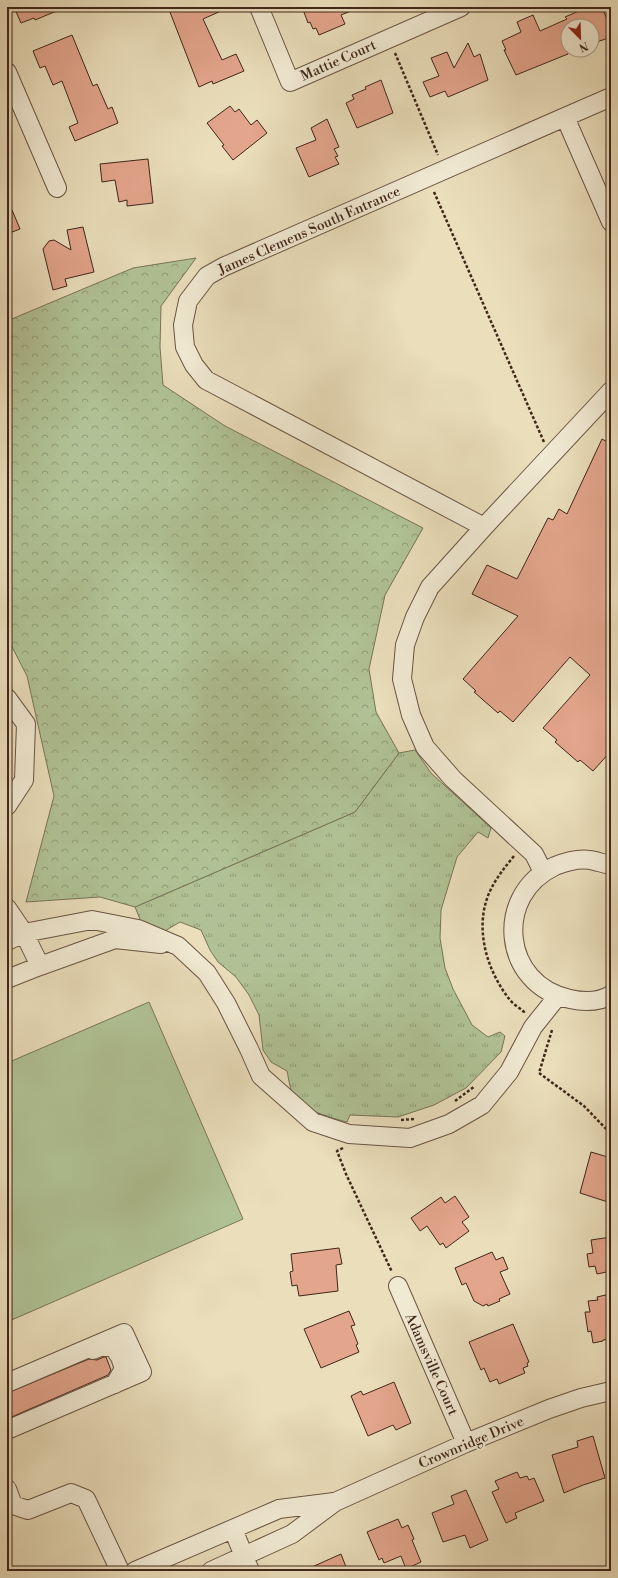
<svg xmlns="http://www.w3.org/2000/svg" width="618" height="1578" viewBox="0 0 618 1578" font-family="'Libre Bodoni',serif">
<style>
.grass{fill:url(#grass-tufts);stroke:#787458}
.forest{fill:url(#forest-crowns);stroke:#787458}
.garden{fill:#b0c295;stroke:#787458}
.building{fill:#e3a58c;stroke:#40261b}
.lines{fill:none;stroke-linecap:round;stroke-linejoin:round}
.minor-casing{stroke:#6a5443;stroke-width:20}
.path{stroke:#40261b;stroke-width:2.5;stroke-dasharray:3 2;stroke-linecap:butt}
.minor{stroke:#f1ead3;stroke-width:18}
.labels{text-anchor:middle;stroke-width:4;stroke-linejoin:round;paint-order:stroke}
.street-label{font-size:14px;fill:#40261b;stroke:#f1ead3}
</style>
<defs>
<pattern id="grass-tufts" width="24" height="20" patternUnits="userSpaceOnUse"><rect width="24" height="20" fill="#b0c295"/><path d="M3 7l-1-3M5 7V3M7 7l1-3M15 17l-1-3M17 17v-4M19 17l1-3" fill="none" stroke="#919d79"/></pattern>
<pattern id="forest-crowns" width="20" height="18" patternUnits="userSpaceOnUse"><rect width="20" height="18" fill="#b0c295"/><path d="M2 6a3 3 0 1 1 6 0M12 15a3 3 0 1 1 6 0" fill="none" stroke="#919d79"/></pattern>
</defs>
<rect width="100%" height="100%" fill="#eadebb"/>
<filter id="stains"><feTurbulence type="fractalNoise" baseFrequency=".005" numOctaves="4"/><feColorMatrix values="0 0 0 0 .2 0 0 0 0 .09 0 0 0 0 .02 0 0 0 .5 -.17"/></filter>
<radialGradient id="worn" r=".72"><stop offset=".6" stop-color="#630" stop-opacity="0"/><stop offset="1" stop-color="#630" stop-opacity=".3"/></radialGradient>
<!-- grass -->
<path class="grass" d="M 415,750 L 431,773 L 491,828 L 488,838 L 478,832 L 457,857 L 441,910 L 440,938 L 445,968 L 453,989 L 472,1025 L 488,1037 L 500,1032 L 505,1036 L 501,1052 L 466,1088 L 434,1105 L 398,1117 L 350,1115 L 347,1122 C 334,1119 302,1109 295,1099 C 290,1091 289,1080 287,1071 L 271,1062 L 263,1050 L 259,1015 L 249,995 L 236,977 L 218,962 L 210,950 L 201,930 L 180,922 L 163,932 L 142,924 L 135,907 L 355,812 L 399,753 Z"/>
<!-- forest -->
<path class="forest" d="M 196,258 L 161,306 L 160,347 L 163,385 L 225,426 L 423,528 L 385,595 L 369,669 L 376,712 L 399,753 L 355,812 L 135,907 L 100,897 L 26,902 L 54,796 L 27,676 L 7,637 L 7,321 L 133,268 Z"/>
<!-- garden -->
<path class="garden" d="M 149,1002 L 243,1219 L 7,1322 L 7,1063 Z"/>
<!-- building -->
<path class="building" d="M 14,7 L 66,7 L 35,20 L 34,18 L 21,23 Z
M 168,7 L 230,7 L 203,19 L 222,60 L 236,54 L 244,71 L 213,84 L 212,81 L 199,87 Z
M 302,7 L 361,7 L 341,15 L 345,24 L 319,35 L 316,28 L 313,29 L 310,22 L 308,23 Z
M 588,7 L 602,7 L 611,29 L 611,37 L 597,42 L 596,40 L 592,42 L 592,26 L 569,26 L 568,23 L 568,54 L 516,75 L 504,50 L 506,50 L 502,41 L 521,32 L 517,22 L 533,15 L 540,31 L 567,19 L 565,17 Z
M 72,35 L 93,86 L 97,84 L 108,109 L 112,107 L 118,123 L 75,141 L 69,127 L 78,123 L 62,81 L 53,85 L 45,66 L 40,68 L 33,51 Z
M 468,43 L 474,57 L 480,54 L 488,80 L 448,97 L 445,91 L 430,97 L 423,82 L 439,76 L 431,58 L 447,52 L 454,68 Z
M 381,80 L 393,113 L 357,128 L 346,103 L 354,99 L 352,95 L 366,89 L 365,87 Z
M 230,106 L 235,112 L 239,109 L 251,125 L 257,120 L 267,133 L 233,160 L 222,146 L 224,145 L 207,123 Z
M 327,119 L 339,147 L 334,149 L 338,156 L 335,157 L 339,164 L 309,177 L 296,148 L 316,140 L 311,128 Z
M 148,159 L 153,203 L 127,206 L 127,200 L 119,202 L 115,180 L 102,182 L 100,164 Z
M 7,198 L 20,229 L 7,234 Z
M 83,227 L 94,272 L 65,279 L 67,286 L 53,290 L 43,249 L 49,241 L 54,240 L 71,250 L 67,230 Z
M 602,439 L 611,444 L 611,751 L 593,771 L 580,760 L 578,762 L 555,742 L 557,740 L 543,728 L 590,675 L 570,657 L 513,722 L 500,711 L 498,713 L 474,692 L 476,691 L 463,679 L 518,616 L 472,594 L 487,565 L 517,579 L 548,518 L 553,520 L 559,509 L 567,514 Z
M 591,1152 L 611,1158 L 611,1203 L 580,1193 Z
M 455,1196 L 469,1217 L 462,1222 L 469,1231 L 446,1248 L 443,1243 L 440,1245 L 427,1226 L 420,1231 L 411,1218 L 441,1197 L 445,1203 Z
M 611,1237 L 611,1271 L 597,1274 L 595,1266 L 589,1267 L 587,1254 L 593,1253 L 591,1240 Z
M 339,1248 L 342,1264 L 336,1265 L 338,1291 L 299,1296 L 297,1285 L 292,1286 L 290,1272 L 293,1271 L 291,1254 Z
M 492,1252 L 496,1260 L 503,1257 L 508,1269 L 500,1272 L 510,1294 L 499,1299 L 500,1301 L 488,1306 L 487,1304 L 483,1306 L 474,1301 L 466,1283 L 462,1285 L 455,1268 Z
M 610,1294 L 611,1335 L 608,1336 L 609,1339 L 603,1340 L 603,1341 L 593,1343 L 591,1331 L 588,1332 L 585,1312 L 590,1312 L 588,1301 L 598,1300 L 597,1297 Z
M 349,1311 L 355,1325 L 351,1326 L 358,1344 L 356,1345 L 359,1352 L 321,1368 L 304,1329 Z
M 513,1324 L 529,1362 L 527,1363 L 528,1366 L 523,1368 L 525,1373 L 499,1384 L 497,1379 L 490,1382 L 484,1368 L 481,1370 L 469,1342 Z
M 104,1357 L 106,1357 L 111,1370 L 108,1375 L 7,1419 L 7,1393 L 89,1359 L 97,1360 Z
M 394,1382 L 411,1423 L 396,1430 L 393,1425 L 368,1436 L 351,1396 L 361,1391 L 363,1395 Z
M 593,1436 L 605,1478 L 583,1485 L 564,1493 L 552,1455 L 578,1447 L 577,1441 Z
M 517,1472 L 520,1478 L 527,1476 L 529,1480 L 534,1478 L 544,1501 L 515,1513 L 517,1518 L 506,1523 L 492,1492 L 499,1489 L 495,1481 Z
M 466,1490 L 488,1540 L 470,1548 L 465,1535 L 443,1542 L 432,1513 L 454,1504 L 451,1496 Z
M 398,1519 L 402,1528 L 408,1525 L 414,1539 L 412,1540 L 421,1562 L 406,1569 L 401,1556 L 384,1563 L 382,1558 L 379,1560 L 367,1532 Z
M 341,1554 L 346,1567 L 337,1571 L 303,1571 Z"/>
<g class="lines">
<defs>
<path id="minor" d="M 259,7 L 290,82 L 461,7
M 7,72 L 57,188
M 565,117 L 611,97
M 484,527 L 206,380 L 194,365 L 185,347 L 183,325 L 188,301 L 207,276 L 223,267 L 565,117 L 611,222
M 7,698 L 26,724 L 24,780 L 7,806
M 611,865 C 604,864 597,861 590,860 C 579,858 565,862 555,866 C 493,895 502,985 570,999 C 583,1002 599,1002 611,995
M 543,872 L 534,854 L 453,779 L 425,747 L 411,715 L 402,679 L 405,645 L 415,617 L 430,587 L 484,527 L 611,391
M 7,908 L 24,933 L 40,966
M 7,941 L 24,933 L 92,920 L 138,929 L 178,946 L 207,973 L 226,1003 L 249,1049 L 261,1076 L 313,1122 L 349,1134 L 410,1138 L 449,1124 L 482,1105 L 509,1072 L 533,1027 L 557,997
M 7,979 L 40,966 L 115,939 L 161,944
M 398,1286 L 466,1443
M 93,1350 L 103,1346 L 114,1348 L 120,1357 L 124,1369 L 115,1384
M 7,1383 L 124,1333 L 142,1372 L 7,1430
M 7,1489 L 13,1505 L 28,1510 L 71,1493 L 86,1499 L 120,1571
M 233,1529 L 250,1571
M 135,1571 L 279,1509 L 334,1502
M 211,1571 L 292,1534 L 335,1502 L 466,1443 L 549,1409 L 581,1398 L 611,1391"/>
</defs>
<!-- minor casing -->
<use href="#minor" class="minor-casing"/>
<!-- path -->
<path class="path" d="M 395,53 L 438,155
M 434,192 L 544,442
M 514,856 C 505,867 497,877 491,889 C 473,925 486,970 510,1000 C 514,1005 520,1008 524,1012 L 524,1013
M 552,1030 L 539,1073 L 584,1106 L 611,1134
M 455,1101 L 475,1086
M 401,1120 L 414,1119
M 343,1148 L 337,1151 L 346,1174 L 392,1272"/>
<!-- minor -->
<use href="#minor" class="minor"/>
</g>
<g class="labels">
<!-- street labels -->
<g class="street-label">
<text transform="translate(338 60) rotate(-24)" y="5">Mattie Court</text>
<text transform="translate(309 230) rotate(-24)" y="5">James Clemens South Entrance</text>
<text transform="translate(432 1364) rotate(66)" y="5">Adamsville Court</text>
<text transform="translate(471 1442) rotate(-23)" y="5">Crownridge Drive</text>
</g>
</g>
<!-- margin -->
<rect width="618" height="1578" fill="none" stroke="#eadebb" stroke-width="24"/>
<rect x="8" y="8" width="602" height="1562" fill="none" stroke="#40261b" stroke-width="2"/>
<rect x="12" y="12" width="594" height="1554" fill="none" stroke="#40261b"/>
<!-- north arrow -->
<g transform="translate(580 38) rotate(157)"><circle r="19" fill="#f1ead3" stroke="#aa9c89"/>
<path d="M0-3L7 15L0 10L-7 15Z" fill="#8f2418"/>
<text y="-6" font-size="11" font-weight="bold" text-anchor="middle" fill="#40261b">N</text>
</g>
<rect width="100%" height="100%" filter="url(#stains)"/>
<rect width="100%" height="100%" fill="url(#worn)"/>
</svg>
